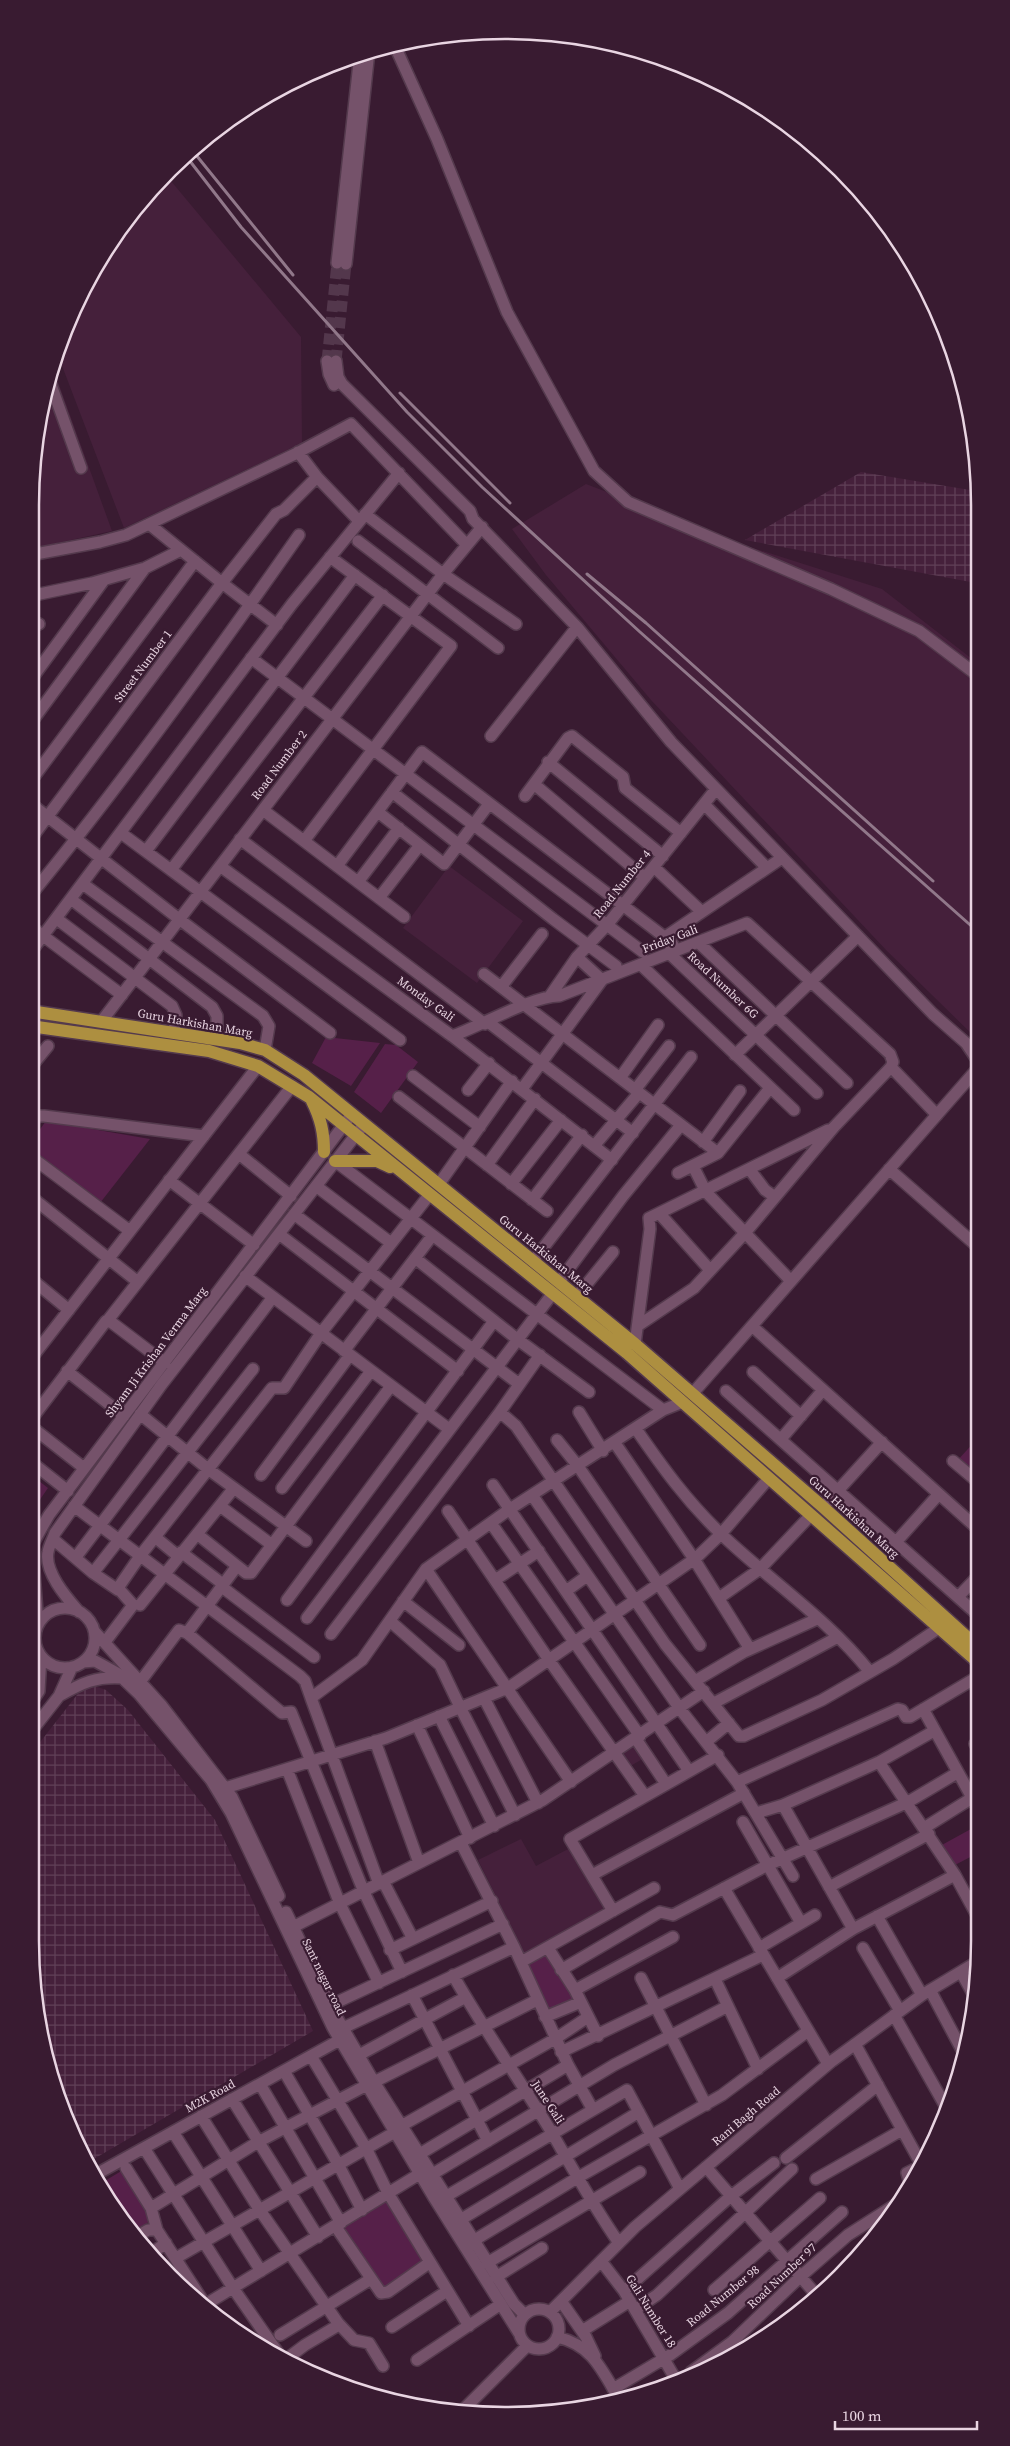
<svg xmlns="http://www.w3.org/2000/svg" width="1010" height="2446" viewBox="0 0 1010 2446" font-family="'Source Serif 4',serif">
<style>
.built{fill:#45203b}
.industrial{fill:url(#industrial-grid)}
.green{fill:#562049}
.lines{fill:none;stroke-linecap:round;stroke-linejoin:round}
.minor-tunnel{stroke:#53374c;stroke-width:11;stroke-dasharray:11 5.5;stroke-linecap:butt}
.minor-casing{stroke:#543a4d;stroke-width:14}
.major-casing{stroke:#543a4d;stroke-width:15}
.minor{stroke:#75526a;stroke-width:11}
.major{stroke:#ad8f40;stroke-width:12}
.rail{stroke:#91788a;stroke-width:3}
.labels{text-anchor:middle;stroke-width:4.5;stroke-linejoin:round;paint-order:stroke}
.street-label{font-size:12px;fill:#e9d5e2;stroke:#391b31}
.rim{fill:none;stroke:#e9d5e2;stroke-width:2.5}
</style>
<defs>
<pattern id="industrial-grid" width="8" height="8" patternUnits="userSpaceOnUse" patternTransform="scale(1.25)"><rect width="8" height="8" fill="#45203b"/><path d="M0 4h8M4 0v8" fill="none" stroke="#604057"/></pattern>
</defs>
<rect width="100%" height="100%" fill="#391b31"/>
<!-- built -->
<path class="built" d="M 166,175 L 301,337 L 302,443 L 124,528 L 56,350 L 93,268 L 148,192 Z
M 53,368 L 112,531 L 30,549 L 30,505 Z
M 586,484 L 750,547 L 882,589 L 976,662 L 978,1040 L 887,951 L 651,700 L 546,575 L 512,529 Z
M 449,866 L 523,921 L 477,983 L 403,928 Z
M 635,1741 L 646,1757 L 627,1768 L 616,1753 Z
M 521,1839 L 536,1866 L 570,1848 L 608,1910 L 525,1956 L 478,1860 Z"/>
<!-- industrial -->
<path class="industrial" d="M 861,472 L 976,491 L 976,583 L 745,540 Z
M 94,1686 L 106,1690 L 128,1710 L 215,1820 L 313,2031 L 87,2163 L 55,2094 L 30,1941 L 30,1755 L 80,1691 Z"/>
<!-- green -->
<path class="green" d="M 326,1037 L 380,1043 L 351,1086 L 312,1063 Z
M 385,1044 L 396,1045 L 418,1062 L 381,1113 L 354,1092 Z
M 46,1121 L 150,1139 L 100,1203 L 30,1149 L 30,1143 Z
M 979,1437 L 979,1484 L 955,1463 Z
M 30,1474 L 48,1488 L 30,1514 Z
M 30,1621 L 39,1668 L 30,1682 Z
M 980,1824 L 980,1852 L 953,1866 L 940,1846 Z
M 548,1951 L 578,2001 L 545,2014 L 522,1964 Z
M 123,2170 L 154,2219 L 132,2232 L 98,2185 Z
M 384,2199 L 425,2262 L 382,2289 L 342,2227 Z"/>
<g class="lines">
<!-- minor-tunnel -->
<path class="minor-tunnel" d="M 327,361 L 337,263
M 336,361 L 346,264"/>
<defs>
<path id="minor" d="M 394,44 L 437,139 L 507,312 L 594,471 L 628,502 L 831,589 L 919,631 L 977,675
M 337,263 L 360,54
M 346,264 L 369,51
M 327,361 L 329,374 L 334,385
M 336,361 L 338,377 L 342,384 L 470,511 L 473,519 L 577,627 L 671,742 L 933,1014 L 966,1043 L 978,1061
M 50,382 L 81,468
M 298,452 L 317,477 L 359,521
M 365,514 L 443,574 L 516,624
M 358,541 L 498,648
M 30,555 L 100,542 L 126,535 L 295,454 L 351,424 L 466,544
M 30,596 L 92,583 L 145,568 L 181,550
M 277,625 L 222,583 L 276,514 L 284,510 L 317,477
M 30,626 L 39,624
M 251,658 L 643,952
M 30,681 L 104,580
M 30,724 L 145,568
M 491,736 L 577,627
M 548,762 L 663,856
M 30,782 L 195,561
M 534,784 L 645,878
M 392,792 L 553,919 L 616,966
M 525,796 L 568,738 L 572,736 L 623,777 L 625,788 L 681,833
M 30,803 L 179,919 L 330,1033
M 704,804 L 767,868
M 263,810 L 404,917
M 378,812 L 444,864 L 489,804
M 121,833 L 400,1040
M 240,839 L 485,1024
M 30,840 L 222,583 L 149,524
M 304,841 L 451,646 L 330,557
M 146,851 L 355,575
M 220,866 L 452,1036 L 612,1160
M 337,866 L 422,752 L 671,942 L 673,945 L 670,951 L 672,956 L 817,1093
M 654,867 L 702,912
M 171,870 L 383,595
M 358,882 L 399,828
M 83,884 L 263,1016 L 269,1026 L 265,1050
M 30,896 C 125,780 213,658 299,535
M 379,898 L 420,845
M 72,900 L 212,1007 L 217,1016 L 217,1038
M 57,919 L 172,1006 L 176,1015 L 174,1032
M 30,926 L 122,995
M 665,937 L 782,858
M 699,943 L 847,1083
M 30,953 L 292,604 L 399,473
M 577,957 L 602,980
M 641,965 L 794,1110
M 484,974 L 718,1153
M 501,987 L 542,934
M 550,996 L 577,957 L 607,925 L 716,789
M 101,1022 L 443,574 L 482,527
M 488,1022 L 633,1133
M 452,1036 C 481,1026 532,996 559,996 L 747,923 L 890,1054 L 893,1062 L 891,1067 L 834,1127 L 745,1233 L 694,1288 L 639,1325
M 735,1055 L 858,936
M 891,1067 L 937,1115
M 30,1068 L 48,1046
M 413,1076 L 480,1127
M 620,1078 L 658,1025
M 522,1089 L 602,980
M 468,1090 L 489,1063
M 635,1090 L 669,1046
M 399,1097 L 547,1211
M 30,1122 L 39,1116 L 44,1116 L 204,1136
M 703,1142 L 740,1091
M 594,1146 L 639,1093
M 239,1154 L 291,1196
M 30,1156 L 130,1231
M 335,1161 L 663,1410
M 487,1165 L 535,1099
M 693,1166 L 706,1192 L 791,1281
M 889,1169 L 978,1247
M 750,1170 L 765,1190 L 775,1197
M 678,1173 L 718,1153 L 770,1088
M 169,1180 L 254,1245
M 439,1184 L 512,1081
M 511,1184 L 561,1120
M 316,1186 L 391,1243
M 30,1196 L 138,1282
M 532,1200 L 582,1135
M 659,1213 L 710,1270
M 294,1214 L 519,1384
M 279,1234 L 458,1371
M 415,1258 L 517,1339 L 589,1392
M 533,1261 L 691,1057
M 245,1276 L 449,1429
M 30,1278 L 69,1310
M 559,1282 L 623,1196 L 681,1125
M 577,1296 L 613,1252
M 108,1320 L 292,1086
M 752,1326 L 979,1530
M 635,1344 L 650,1229 L 649,1218 L 828,1130
M 344,1351 L 432,1236
M 30,1360 L 258,1066
M 67,1371 L 124,1416
M 753,1372 L 801,1416
M 726,1391 L 979,1616
M 693,1393 L 978,1068
M 500,1412 L 516,1426 L 665,1644 L 739,1736 L 744,1736 L 822,1700 L 893,1659 L 939,1628
M 579,1412 L 603,1451
M 140,1414 L 208,1469 L 306,1541
M 30,1421 L 106,1321 L 111,1322 L 165,1363
M 30,1422 L 33,1428 L 84,1468
M 636,1429 C 663,1468 686,1500 720,1533 C 769,1580 828,1619 870,1672
M 781,1439 L 823,1390
M 557,1440 L 578,1466 L 700,1645
M 615,1443 L 694,1559 L 750,1649
M 30,1461 L 68,1491
M 953,1461 L 979,1483
M 261,1475 L 350,1355
M 493,1485 L 689,1771
M 282,1488 L 371,1371
M 532,1495 L 680,1709 L 737,1782 L 793,1876
M 74,1506 L 300,1676 L 305,1681 L 311,1698
M 220,1506 L 272,1545
M 823,1507 L 882,1442
M 448,1511 L 549,1660 L 645,1796
M 491,1523 L 640,1736
M 197,1534 L 246,1573 L 251,1573 L 391,1386
M 155,1537 L 178,1556
M 53,1539 L 93,1573 L 118,1590
M 896,1542 L 939,1494
M 181,1552 L 224,1585
M 76,1557 L 273,1297
M 426,1569 L 571,1782
M 93,1573 L 253,1369
M 495,1580 L 539,1551
M 222,1587 L 314,1657
M 566,1591 L 587,1576
M 958,1597 L 979,1575
M 719,1598 L 760,1569 L 811,1515
M 287,1600 L 494,1321
M 403,1601 L 459,1645
M 140,1605 L 234,1488
M35 1638a30 30 0 1 1 60 0a30 30 0 1 1-60 0Z
M 79,1612 C 67,1598 44,1572 48,1552 C 49,1546 53,1539 55,1533 L 162,1384 L 362,1127
M 307,1618 L 553,1293
M 390,1621 L 440,1665 L 460,1707 L 515,1815
M 38,1625 L 32,1545 L 49,1515 L 352,1114
M 94,1631 L 162,1706 L 232,1797 L 279,1896
M 187,1633 L 237,1566
M 331,1634 L 500,1412 L 540,1355
M 105,1642 L 133,1605 L 118,1588 L 140,1556 L 272,1388 L 284,1388 L 321,1333 L 430,1194
M 83,1662 L 95,1661 L 117,1673 L 139,1694 L 211,1780 L 231,1813 L 333,2028 L 433,2196 L 519,2333
M 695,1681 L 744,1652 L 817,1619
M 140,1682 L 179,1630 L 187,1633 L 282,1713 L 291,1712 L 364,1892 L 402,1972
M 59,1696 C 82,1683 96,1676 123,1678
M 484,1698 L 538,1803
M 714,1703 L 838,1637
M 30,1705 L 39,1691 L 41,1656
M 923,1709 L 980,1812
M 439,1716 L 494,1826
M 417,1725 L 470,1838
M 30,1733 L 59,1696 L 72,1667
M 636,1739 L 666,1784
M 375,1741 L 419,1863
M 706,1742 L 729,1723
M 975,1744 L 979,1749
M 879,1762 L 955,1875 L 980,1921
M 287,1769 L 340,1904 L 379,1983
M 737,1782 L 898,1709 L 902,1710 L 906,1717 L 910,1717 L 979,1676
M 225,1788 L 386,1738 L 508,1688 L 696,1558 L 721,1534 L 769,1478
M 783,1805 L 879,1762 L 934,1731
M 756,1813 L 783,1805 L 853,1929
M 743,1822 L 801,1923
M 924,1828 L 980,1793
M 461,1843 L 514,1947 L 568,2065 L 593,2110
M 592,1875 L 744,1793
M 383,1881 L 413,1939
M 379,1884 L 311,1698 L 362,1660 L 426,1569 L 510,1509 L 663,1410 L 683,1402
M 829,1887 L 929,1834
M 724,1888 L 828,2064
M 613,1911 L 570,1839 L 718,1755
M 286,1912 L 336,2016 L 374,2082 L 514,2304 L 524,2314
M 877,1916 L 922,1995
M 293,1927 L 543,1800 L 704,1691
M 548,1948 L 575,1990 L 598,2036
M 759,1948 L 815,1915
M 863,1948 L 900,2011
M 390,1950 L 492,1901
M 521,1962 L 654,1888
M 561,1970 L 660,1912 L 673,1915 L 766,1866 L 908,1802 L 957,1773
M 961,1972 L 972,1992
M 453,1975 C 484,2030 520,2080 552,2133 C 574,2171 594,2207 619,2243
M 641,1978 L 706,2105
M 777,1978 L 853,1929 L 955,1875
M 715,1979 L 758,2069
M 575,1990 L 673,1937
M 930,1990 L 962,2050
M 412,1995 L 488,2141
M 331,2005 L 503,1924
M 894,2015 L 947,2109
M 545,2017 L 581,2002
M 343,2028 L 514,1947
M 855,2044 L 919,2160
M 561,2052 L 763,1955
M 359,2055 L 466,1997
M 311,2056 L 366,2148 L 388,2193 L 469,2326
M 284,2071 L 338,2164 L 362,2210
M 374,2082 L 537,2000
M 260,2084 L 341,2223
M 232,2099 L 318,2237
M 201,2116 L 259,2209 L 338,2323 L 337,2326 L 305,2345 L 285,2360
M 401,2126 L 555,2039 L 588,2017
M 173,2132 L 261,2271
M 144,2148 L 233,2288 L 283,2360
M 418,2155 L 568,2065
M 786,2158 L 878,2085
M 706,2167 L 819,2298
M 126,2168 L 151,2208 L 157,2230
M 431,2175 L 614,2065 L 728,2006
M 93,2176 L 345,2037
M 816,2179 L 902,2130
M 909,2180 L 907,2173 L 915,2169
M 445,2197 L 627,2090 L 680,2189
M 151,2208 L 258,2142 L 367,2085
M 460,2220 L 639,2112
M 336,2227 L 381,2293 L 388,2292 L 429,2263
M 136,2237 L 148,2230 L 157,2230 L 201,2298
M 473,2241 L 577,2178 L 722,2095 L 808,2031
M 149,2255 L 166,2243
M 176,2258 L 395,2132
M 601,2261 L 624,2291 L 675,2378
M 487,2263 L 640,2172
M 496,2277 L 542,2248
M 714,2290 L 820,2198
M 624,2291 L 731,2196 L 774,2163
M 561,2301 L 586,2337 L 595,2356
M 208,2303 L 426,2170
M 809,2305 L 826,2290
M519 2329a20 20 0 1 1 40 0a20 20 0 1 1-40 0Z
M 635,2310 L 657,2295 L 792,2169
M 550,2312 L 635,2227 L 832,2061 L 922,1995 L 977,1962
M 339,2324 L 354,2340 L 369,2343 L 383,2366
M 392,2327 L 447,2291
M 582,2331 L 630,2301
M 280,2335 L 371,2279
M 557,2337 C 592,2345 602,2370 619,2399
M 417,2360 L 501,2304
M 691,2372 L 732,2342 L 800,2277 L 848,2235 L 895,2205
M 613,2389 L 670,2355 L 728,2313 L 842,2212
M 462,2411 L 527,2346"/>
<path id="major" d="M 30,1011 L 240,1043 L 265,1050 L 304,1075 L 635,1344 L 823,1507 L 979,1648
M 30,1026 L 209,1051 L 258,1066 L 309,1097 L 627,1353 L 979,1663
M 312,1101 C 321,1119 324,1133 324,1152
M 335,1161 L 377,1161 L 390,1167"/>
</defs>
<!-- minor casing -->
<use href="#minor" class="minor-casing"/>
<!-- major casing -->
<use href="#major" class="major-casing"/>
<!-- minor -->
<use href="#minor" class="minor"/>
<!-- major -->
<use href="#major" class="major"/>
<!-- rail -->
<path class="rail" d="M 192,150 L 293,275
M 186,156 L 241,227 L 407,412 L 482,487 L 640,632 L 977,931
M 400,393 L 510,503
M 587,574 L 646,623 L 933,881"/>
</g>
<g class="labels">
<!-- street labels -->
<g class="street-label">
<text transform="translate(143 666) rotate(-53)" y="4">Street Number 1</text>
<text transform="translate(279 765) rotate(-53)" y="4">Road Number 2</text>
<text transform="translate(622 884) rotate(-51)" y="4">Road Number 4</text>
<text transform="translate(670 939) rotate(-21)" y="4">Friday Gali</text>
<text transform="translate(723 985) rotate(43)" y="4">Road Number 6G</text>
<text transform="translate(426 999) rotate(36)" y="4">Monday Gali</text>
<text transform="translate(195 1023) rotate(10)" y="4">Guru Harkishan Marg</text>
<text transform="translate(546 1254) rotate(39)" y="4">Guru Harkishan Marg</text>
<text transform="translate(156 1352) rotate(-53)" y="4">Shyam Ji Krishan Verma Marg</text>
<text transform="translate(854 1517) rotate(42)" y="4">Guru Harkishan Marg</text>
<text transform="translate(324 1977) rotate(64)" y="4">Sant nagar road</text>
<text transform="translate(210 2096) rotate(-29)" y="4">M2K Road</text>
<text transform="translate(548 2102) rotate(57)" y="4">June Gali</text>
<text transform="translate(746 2116) rotate(-40)" y="4">Rani Bagh Road</text>
<text transform="translate(782 2276) rotate(-43)" y="4">Road Number 97</text>
<text transform="translate(723 2296) rotate(-39)" y="4">Road Number 98</text>
<text transform="translate(651 2311) rotate(58)" y="4">Gali Number 18</text>
</g>
</g>
<!-- crop -->
<path d="M0 0H1010V2446H0ZM505 39H505A466 466 0 0 1 971 505V1941A466 466 0 0 1 505 2407H505A466 466 0 0 1 39 1941V505A466 466 0 0 1 505 39Z" fill="#391b31" fill-rule="evenodd"/>
<path class="rim" d="M505 39H505A466 466 0 0 1 971 505V1941A466 466 0 0 1 505 2407H505A466 466 0 0 1 39 1941V505A466 466 0 0 1 505 39Z"/>
<!-- scale -->
<path d="M835 2421v8h142v-8" fill="none" stroke="#e9d5e2" stroke-width="2.5"/>
<text x="842" y="2421" font-size="15" fill="#e9d5e2" stroke="#391b31" stroke-width="4" paint-order="stroke">100 m</text>
</svg>
